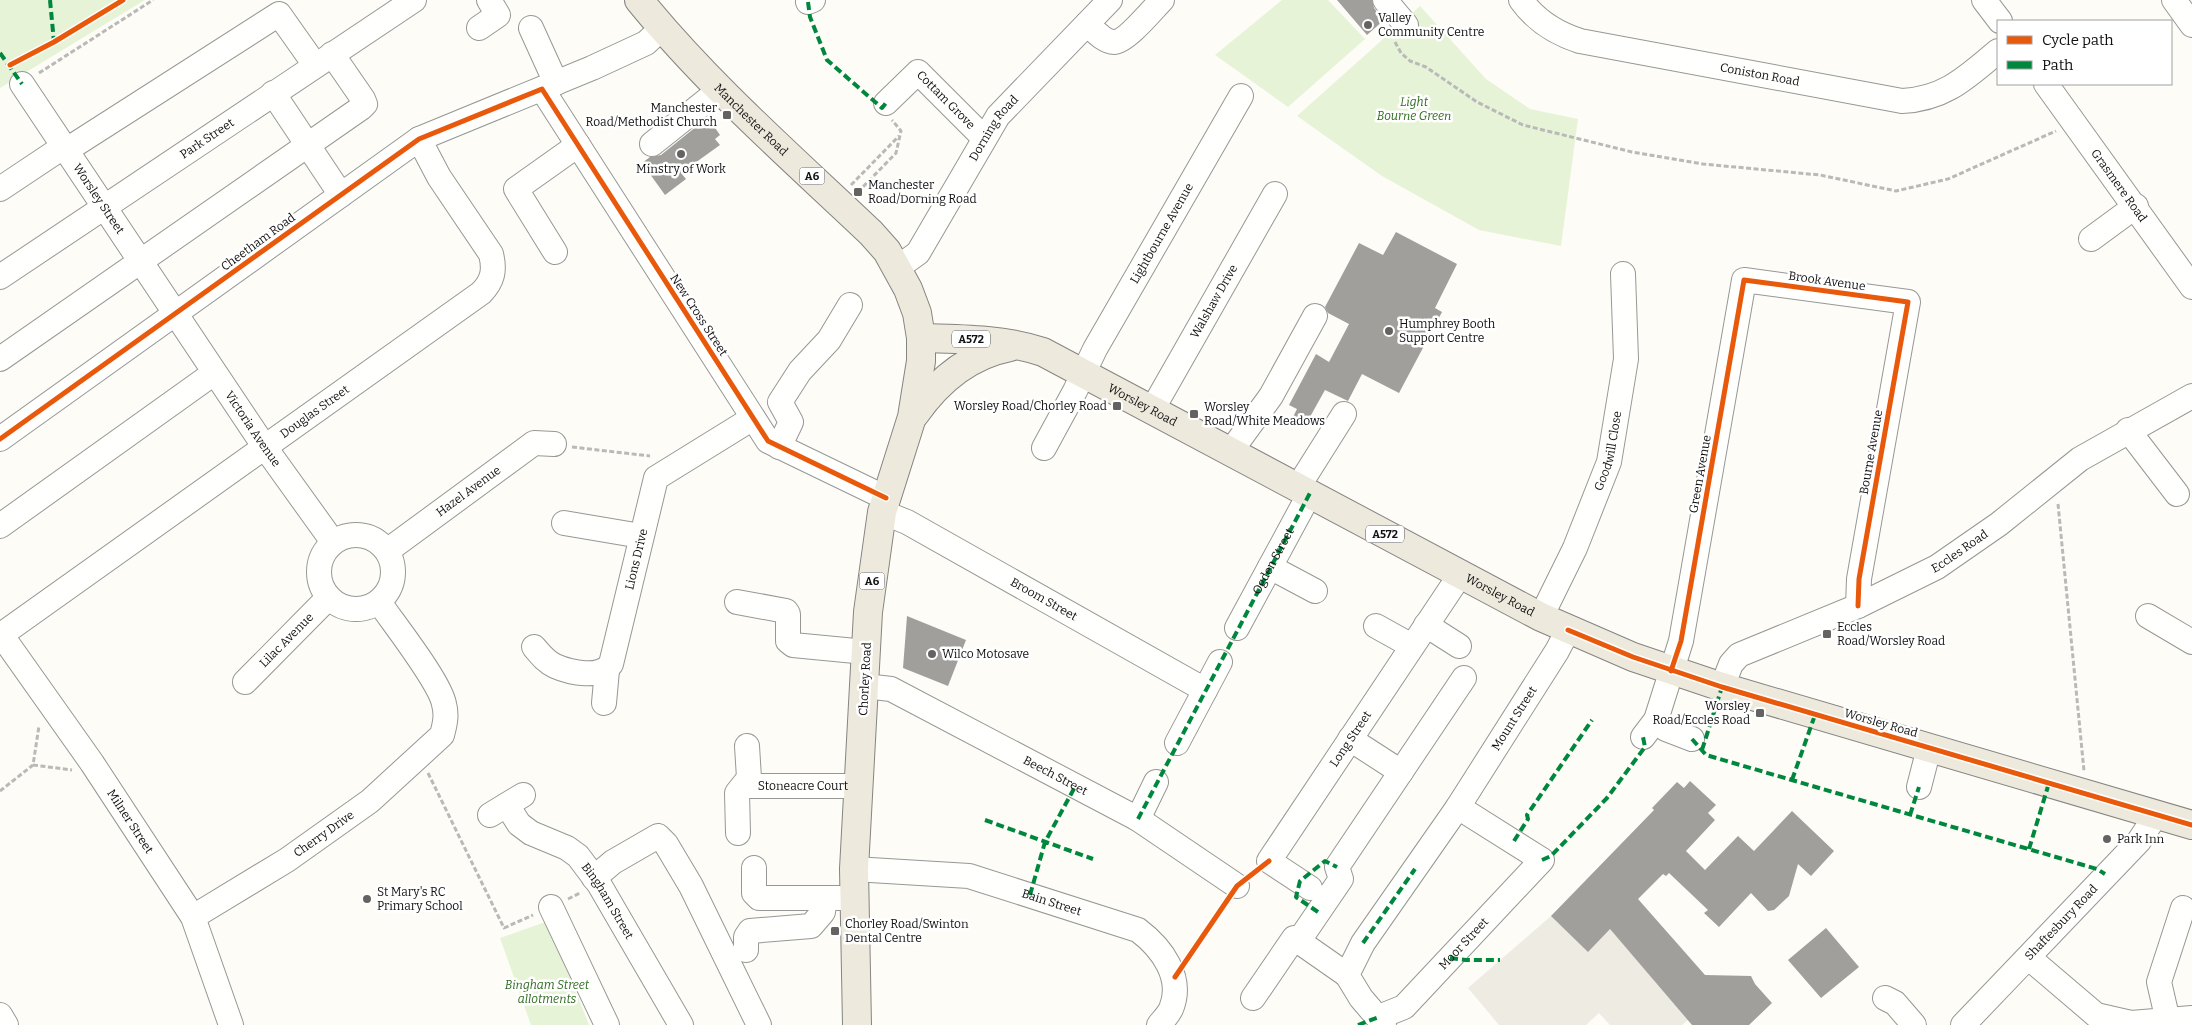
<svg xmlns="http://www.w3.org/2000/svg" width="2192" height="1025" viewBox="0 0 2192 1025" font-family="Bitter,serif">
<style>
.green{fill:#e7f3d7}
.plaza{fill:#edebe2}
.building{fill:#a19f9c}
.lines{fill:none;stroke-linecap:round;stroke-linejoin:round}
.minor-casing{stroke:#979795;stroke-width:26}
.major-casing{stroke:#858482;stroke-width:30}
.path{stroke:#b9b9b8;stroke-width:3;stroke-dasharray:5 2.5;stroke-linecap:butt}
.minor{stroke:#fffffe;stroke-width:24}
.major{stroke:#ede9dc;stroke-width:28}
.quiet{stroke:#00873e;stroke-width:4;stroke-dasharray:8 4;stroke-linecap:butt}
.cycleway-casing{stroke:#fff;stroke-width:8}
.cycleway{stroke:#e8590c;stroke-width:5}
.poi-dot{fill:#646362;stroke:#fff;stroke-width:2}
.labels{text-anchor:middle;stroke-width:5;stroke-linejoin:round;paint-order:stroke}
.shield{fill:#fff;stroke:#585858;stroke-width:1}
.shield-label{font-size:11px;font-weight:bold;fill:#111}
.poi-label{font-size:12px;fill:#111;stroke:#fff;text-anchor:start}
.street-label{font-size:12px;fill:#111;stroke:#fff}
.park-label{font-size:12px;font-style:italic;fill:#2f6b1f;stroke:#fff}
</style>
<rect width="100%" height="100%" fill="#fdfcf7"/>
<!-- green -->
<path class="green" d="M 0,0 L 145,0 L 0,88 Z
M 1282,0 L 1328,0 L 1365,39 L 1288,107 L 1215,55 Z
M 1420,6 L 1486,79 L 1530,109 L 1578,119 L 1561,246 L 1479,230 L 1382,176 L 1297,116 Z
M 548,921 L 589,1025 L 531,1025 L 500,938 Z"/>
<!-- plaza -->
<path class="plaza" d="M 1551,916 L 1610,929 L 1688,1020 L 1682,1025 L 1610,1025 L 1599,1013 L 1586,1025 L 1499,1025 L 1468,988 Z"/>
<!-- building -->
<path class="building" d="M 1337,0 L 1372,0 L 1374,8 L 1384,20 L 1367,35 Z
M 702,122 L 705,126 L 711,122 L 720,135 L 715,139 L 720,145 L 681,173 L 686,179 L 665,195 L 642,163 L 650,157 L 661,155 Z
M 1396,232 L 1457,264 L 1435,308 L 1442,312 L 1399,393 L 1362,374 L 1348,401 L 1325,390 L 1306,424 L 1293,417 L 1297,409 L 1289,405 L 1316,354 L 1329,362 L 1349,324 L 1328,313 L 1325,307 L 1359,243 L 1383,255 Z
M 907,616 L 966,640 L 948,686 L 903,668 Z
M 1690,781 L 1716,805 L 1708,813 L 1715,820 L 1686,851 L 1705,870 L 1738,836 L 1754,851 L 1792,811 L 1834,851 L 1811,876 L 1798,864 L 1789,896 L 1774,910 L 1768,911 L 1751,893 L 1719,927 L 1704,913 L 1708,910 L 1669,873 L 1666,876 L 1663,874 L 1638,899 L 1705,975 L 1751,976 L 1755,984 L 1772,1003 L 1749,1025 L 1692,1025 L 1610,929 L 1588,952 L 1551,916 L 1654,810 L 1652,808 L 1677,782 L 1684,788 Z
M 1826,928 L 1859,967 L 1821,998 L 1788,960 Z"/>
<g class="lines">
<defs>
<g id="minor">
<path d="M 1385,0 L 1406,25"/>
<path id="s1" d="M 1521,0 C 1536,21 1555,33 1580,41 L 1902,101 C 1945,99 1967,77 1998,51"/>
<path d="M 1984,0 L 2000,21"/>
<path d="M 2174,0 L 2192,25"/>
<path d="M 808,2 L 813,0"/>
<path d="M 1087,24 C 1094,30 1104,42 1114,42 C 1126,42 1153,9 1162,0"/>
<path d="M 479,28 L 498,15 L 489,0"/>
<path d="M 531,28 L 556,83"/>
<path id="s2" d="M 22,84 L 264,446 L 333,542"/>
<path id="s3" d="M 2046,84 L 2192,287"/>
<path d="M 542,89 L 768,441 L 886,498"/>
<path d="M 273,93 L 341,195"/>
<path id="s4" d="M 886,103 L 918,72 L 984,138"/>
<path d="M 652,144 L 721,89"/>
<path d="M 65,151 L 279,14 L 315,65"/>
<path d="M 0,189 L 63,147"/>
<path d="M 2091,239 L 2136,206"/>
<path d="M 555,252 L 516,189 L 578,145"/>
<path id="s5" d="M 897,268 L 918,253 L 998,116 L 1110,0"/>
<path id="s6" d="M 0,277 L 414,0"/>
<path d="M 0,359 L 361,108 L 365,104 L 363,99 L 332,54"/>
<path id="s7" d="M 1152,410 L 1275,194"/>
<path d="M 2128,430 L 2177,494"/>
<path d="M 0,439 L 419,139 L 592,68 L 646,43 L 662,28"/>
<path d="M 779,447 L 791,422 L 780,402 L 800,371 L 829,340 L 850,305"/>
<path id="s8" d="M 1044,448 L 1075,391 L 1095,349 L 1241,96"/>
<path d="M 1231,451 L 1271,396 L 1315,316"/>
<path d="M 1298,487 L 1344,414"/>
<path id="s9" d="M 882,512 L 907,522 L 1205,690"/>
<path d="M 564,523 L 641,536"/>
<path d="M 0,526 L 214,373"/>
<circle cx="356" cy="572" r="37"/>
<path id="s10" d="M 387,551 L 534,443 L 554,444"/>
<path d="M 1270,567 L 1315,591"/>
<path d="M 737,602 L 786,611 L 788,614 L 788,641 L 793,645 L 866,652"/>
<path d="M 2148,616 L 2192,642"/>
<path id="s11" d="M 1541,617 L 1575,548 L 1609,462 L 1626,359 L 1623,274"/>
<path d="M 1426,625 L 1459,646"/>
<path d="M 1376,626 L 1412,646"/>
<path id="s12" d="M 1237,628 L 1310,493"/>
<path id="s13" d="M 0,633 L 92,763 L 193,917 L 231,1025"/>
<path id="s14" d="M 1,635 L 481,293 C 493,281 495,270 491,254 L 439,177 L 419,139"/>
<path id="s15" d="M 534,647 C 540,654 546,662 555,666 C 571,673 600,679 611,664 L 656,478 L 753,418"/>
<path id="s16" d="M 245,682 L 328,598"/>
<path id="s17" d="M 865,686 L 891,689 L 1138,819 L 1237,886"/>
<path id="s18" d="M 1722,687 L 1731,664 L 1739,655 L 1858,606 L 1937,567 L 1999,524 L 2080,459 L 2192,396"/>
<path d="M 604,703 L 607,670"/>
<path d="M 1656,720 L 1666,729 L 1692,739"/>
<path d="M 1643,737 L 1656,720 L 1681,641 L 1744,280 L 1908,302 L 1859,579 L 1858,606"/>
<path d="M 1350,739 L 1401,772"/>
<path d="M 1177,743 L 1220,662"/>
<path id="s19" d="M 745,786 L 859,786"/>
<path d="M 1919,787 L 1929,748"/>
<path id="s20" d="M 507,805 L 519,824 L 531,833 L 567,848 L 578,856 L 599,884 L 681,1025"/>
<path d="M 490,815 L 523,795"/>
<path d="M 1138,819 L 1156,782"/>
<path d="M 738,833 L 737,793 L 749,778 L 747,746"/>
<path d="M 754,868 L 754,893 L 759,898 L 854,898"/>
<path id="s21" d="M 854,869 L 969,876 L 1138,930 C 1162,948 1184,978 1171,1009 C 1168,1015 1163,1020 1159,1025"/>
<path d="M 594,878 L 613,862 L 658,836 L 666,844 L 691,886 L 759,1025"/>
<path id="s22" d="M 1310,888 L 1269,861 L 1460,575"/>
<path d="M 551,907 L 607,1025"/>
<path id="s23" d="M 193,917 L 287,860 L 370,801 L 442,735 C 445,724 447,715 444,704 C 440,682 394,624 379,602"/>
<path d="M 1298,942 L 1341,879 L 1337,867 L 1464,678"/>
<path d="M 746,950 L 746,937 L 750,931 L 811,926 L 823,912 L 825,898"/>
<path d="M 2029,958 L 2096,1015 L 2131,1023 L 2192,1018"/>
<path d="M 1253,998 L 1294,938 L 1347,975"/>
<path d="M 1885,998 L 1895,1003 L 1914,1025"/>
<path d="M 0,1015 L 6,1025"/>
<path id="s24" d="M 1379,1017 L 1404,1007 L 1542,860 L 1458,807"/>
<path d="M 2168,1021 L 2159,982 L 2183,908"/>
<path id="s25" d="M 1384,1025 L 1361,998 L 1347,975 L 1363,943 L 1458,807 L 1557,651 L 1568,630"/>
<path id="s26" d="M 1963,1025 L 2139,841 L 2156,815"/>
</g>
<g id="major">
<path id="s27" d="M 639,0 C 708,85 792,158 871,233 L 887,251 L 908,289 L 917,313 L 921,338 L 921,361 L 912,417 L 882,512 L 868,612 L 854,869 L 857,1025"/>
<path id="s28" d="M 921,338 C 963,339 1004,339 1043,352 L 1541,617 L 1633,657 L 1722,687 L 2192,825"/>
<path d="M 915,414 C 938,381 969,355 1010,347"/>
</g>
</defs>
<!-- minor casing -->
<use href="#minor" class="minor-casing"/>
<!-- major casing -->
<use href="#major" class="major-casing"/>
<!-- path -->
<path class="path" d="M 1395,42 L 1401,53 L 1410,61 L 1426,67 L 1477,102 L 1523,125 L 1632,152 L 1703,164 L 1820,175 L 1896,191 L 1948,179 L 2056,131
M 0,54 L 1,55
M 39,73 L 153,0
M 851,185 L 899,136
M 858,192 L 896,153 L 901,131 L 892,120
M 572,447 L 650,456
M 2058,504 L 2084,771
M 33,765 L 72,770
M 428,773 L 504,928 L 533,915
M 0,791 L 33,765 L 39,726
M 568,899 L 580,893"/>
<!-- minor -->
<use href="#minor" class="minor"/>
<!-- major -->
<use href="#major" class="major"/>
<!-- quiet -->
<path class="quiet" d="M 50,0 L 54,42
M 808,2 L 810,17 L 827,60 L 882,108 L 886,103
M 0,53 L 22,84
M 1692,739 L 1706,755 L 2097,869 L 2105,874
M 1702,750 L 1722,687
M 1792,780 L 1815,715
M 1910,815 L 1919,787
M 1138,819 L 1310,493
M 985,820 L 1093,859
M 1514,841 L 1528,819 L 1527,815 L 1592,720
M 2029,849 L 2049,783
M 1542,860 L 1551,856 L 1607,798 L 1645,747 L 1643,737
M 1030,895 L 1045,842 L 1076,785
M 1318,912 L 1296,897 L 1300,881 L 1325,861 L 1337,867
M 1363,943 L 1415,869
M 1450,958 L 1466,960 L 1500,960
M 1358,1025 L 1379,1017"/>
<defs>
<path id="cycleway" d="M 10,65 L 54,42 L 123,0
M 0,439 L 419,139 L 542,89 L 768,441 L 886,498
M 1568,630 L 1633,657 L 1722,687 L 2192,825
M 1671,671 L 1681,641 L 1744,280 L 1908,302 L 1859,579 L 1858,606
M 1175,977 L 1237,886 L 1269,861"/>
</defs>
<!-- cycleway casing -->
<use href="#cycleway" class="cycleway-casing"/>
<!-- cycleway -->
<use href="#cycleway" class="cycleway"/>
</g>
<!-- markers -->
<g class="poi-dot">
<circle cx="1368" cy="25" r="5"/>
<rect x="722" y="110" width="10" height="10" rx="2.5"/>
<circle cx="681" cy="154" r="5"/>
<rect x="853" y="187" width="10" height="10" rx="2.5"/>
<circle cx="1389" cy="331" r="5"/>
<rect x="1112" y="401" width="10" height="10" rx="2.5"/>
<rect x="1189" y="409" width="10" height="10" rx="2.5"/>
<rect x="1822" y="629" width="10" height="10" rx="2.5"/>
<circle cx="932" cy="654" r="5"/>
<rect x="1755" y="708" width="10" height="10" rx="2.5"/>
<circle cx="2107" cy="839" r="5"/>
<circle cx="367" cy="899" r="5"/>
<rect x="830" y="926" width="10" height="10" rx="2.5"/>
</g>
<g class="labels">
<!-- shield labels -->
<g class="shield">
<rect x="799.5" y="167.5" width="25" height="17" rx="4"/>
<rect x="952" y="330.5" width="38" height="17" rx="4"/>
<rect x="1366" y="525.5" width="38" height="17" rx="4"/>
<rect x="859.5" y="572.5" width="25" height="17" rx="4"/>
</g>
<g class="shield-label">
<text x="812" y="180">A6</text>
<text x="971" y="343">A572</text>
<text x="1385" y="538">A572</text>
<text x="872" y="585">A6</text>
</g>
<!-- poi labels -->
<g class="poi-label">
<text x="1378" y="22">Valley<tspan x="1378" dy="14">Community Centre</tspan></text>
<text x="717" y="112" text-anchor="end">Manchester<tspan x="717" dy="14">Road/Methodist Church</tspan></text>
<text x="681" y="173" text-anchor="middle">Minstry of Work</text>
<text x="868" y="189">Manchester<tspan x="868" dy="14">Road/Dorning Road</tspan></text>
<text x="1399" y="328">Humphrey Booth<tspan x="1399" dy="14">Support Centre</tspan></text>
<text x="1107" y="410" text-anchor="end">Worsley Road/Chorley Road</text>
<text x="1204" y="411">Worsley<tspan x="1204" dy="14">Road/White Meadows</tspan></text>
<text x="1837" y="631">Eccles<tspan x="1837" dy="14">Road/Worsley Road</tspan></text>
<text x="942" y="658">Wilco Motosave</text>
<text x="1750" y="710" text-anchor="end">Worsley<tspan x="1750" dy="14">Road/Eccles Road</tspan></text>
<text x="2117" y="843">Park Inn</text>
<text x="377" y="896">St Mary's RC<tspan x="377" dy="14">Primary School</tspan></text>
<text x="845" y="928">Chorley Road/Swinton<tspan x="845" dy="14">Dental Centre</tspan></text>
</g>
<!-- street labels -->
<g class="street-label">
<text dy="4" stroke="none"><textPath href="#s1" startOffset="256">Coniston Road</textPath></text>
<text dy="4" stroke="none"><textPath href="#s4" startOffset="84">Cottam Grove</textPath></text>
<text dy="4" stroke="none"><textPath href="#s27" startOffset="164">Manchester Road</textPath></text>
<text dy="4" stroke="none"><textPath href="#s5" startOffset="172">Dorning Road</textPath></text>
<text dy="4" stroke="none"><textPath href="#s6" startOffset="249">Park Street</textPath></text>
<text dy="4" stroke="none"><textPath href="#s3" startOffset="125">Grasmere Road</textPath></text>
<text dy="4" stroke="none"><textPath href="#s2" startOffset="138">Worsley Street</textPath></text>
<text dy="4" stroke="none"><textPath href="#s8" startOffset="245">Lightbourne Avenue</textPath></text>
<text transform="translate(258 242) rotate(-36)" y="4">Cheetham Road</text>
<text transform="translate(1827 281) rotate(8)" y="4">Brook Avenue</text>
<text dy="4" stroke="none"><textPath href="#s7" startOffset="125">Walshaw Drive</textPath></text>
<text transform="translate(699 315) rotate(57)" y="4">New Cross Street</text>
<text dy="4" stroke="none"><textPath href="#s28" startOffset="236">Worsley Road</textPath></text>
<text dy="4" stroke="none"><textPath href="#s14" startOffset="385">Douglas Street</textPath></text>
<text dy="4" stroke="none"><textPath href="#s2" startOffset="415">Victoria Avenue</textPath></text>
<text dy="4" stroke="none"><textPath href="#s11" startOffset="180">Goodwill Close</textPath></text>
<text transform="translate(1871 452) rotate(-80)" y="4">Bourne Avenue</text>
<text transform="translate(1700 474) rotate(-80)" y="4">Green Avenue</text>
<text dy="4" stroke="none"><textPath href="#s10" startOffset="101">Hazel Avenue</textPath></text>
<text dy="4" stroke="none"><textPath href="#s18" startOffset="281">Eccles Road</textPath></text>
<text dy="4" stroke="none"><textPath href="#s15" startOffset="196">Lions Drive</textPath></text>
<text dy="4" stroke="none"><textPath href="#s12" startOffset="76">Ogden Street</textPath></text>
<text dy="4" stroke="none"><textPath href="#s28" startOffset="641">Worsley Road</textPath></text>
<text dy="4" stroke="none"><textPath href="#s9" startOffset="184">Broom Street</textPath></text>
<text dy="4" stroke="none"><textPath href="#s16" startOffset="59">Lilac Avenue</textPath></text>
<text transform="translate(865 679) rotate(-87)" y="4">Chorley Road</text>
<text dy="4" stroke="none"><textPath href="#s25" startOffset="369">Mount Street</textPath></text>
<text transform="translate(1881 723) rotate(16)" y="4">Worsley Road</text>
<text dy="4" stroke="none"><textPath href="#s22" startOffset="196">Long Street</textPath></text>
<text dy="4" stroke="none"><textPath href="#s17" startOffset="212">Beech Street</textPath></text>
<text dy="4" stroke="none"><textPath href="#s19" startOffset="58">Stoneacre Court</textPath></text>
<text dy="4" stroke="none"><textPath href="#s13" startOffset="229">Milner Street</textPath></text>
<text dy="4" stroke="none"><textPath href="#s23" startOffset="155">Cherry Drive</textPath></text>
<text dy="4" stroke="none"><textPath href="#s20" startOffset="144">Bingham Street</textPath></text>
<text dy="4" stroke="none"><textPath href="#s21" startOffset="202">Bain Street</textPath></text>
<text dy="4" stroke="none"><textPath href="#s26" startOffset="142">Shaftesbury Road</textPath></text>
<text dy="4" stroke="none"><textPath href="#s24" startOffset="114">Moor Street</textPath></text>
</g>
<!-- park labels -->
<g class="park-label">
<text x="1414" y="106">Light<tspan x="1414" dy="14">Bourne Green</tspan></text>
<text x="547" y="989">Bingham Street<tspan x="547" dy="14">allotments</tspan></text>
</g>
</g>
<!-- legend -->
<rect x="1997" y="20" width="175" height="65" fill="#ffffff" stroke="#a0a0a0"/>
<rect x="2007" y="36" width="25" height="8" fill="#e8590c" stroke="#a0a0a0"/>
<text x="2042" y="45" font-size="15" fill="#111111">Cycle path</text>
<rect x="2007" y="61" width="25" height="8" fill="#00873e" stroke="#a0a0a0"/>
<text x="2042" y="70" font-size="15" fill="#111111">Path</text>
</svg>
